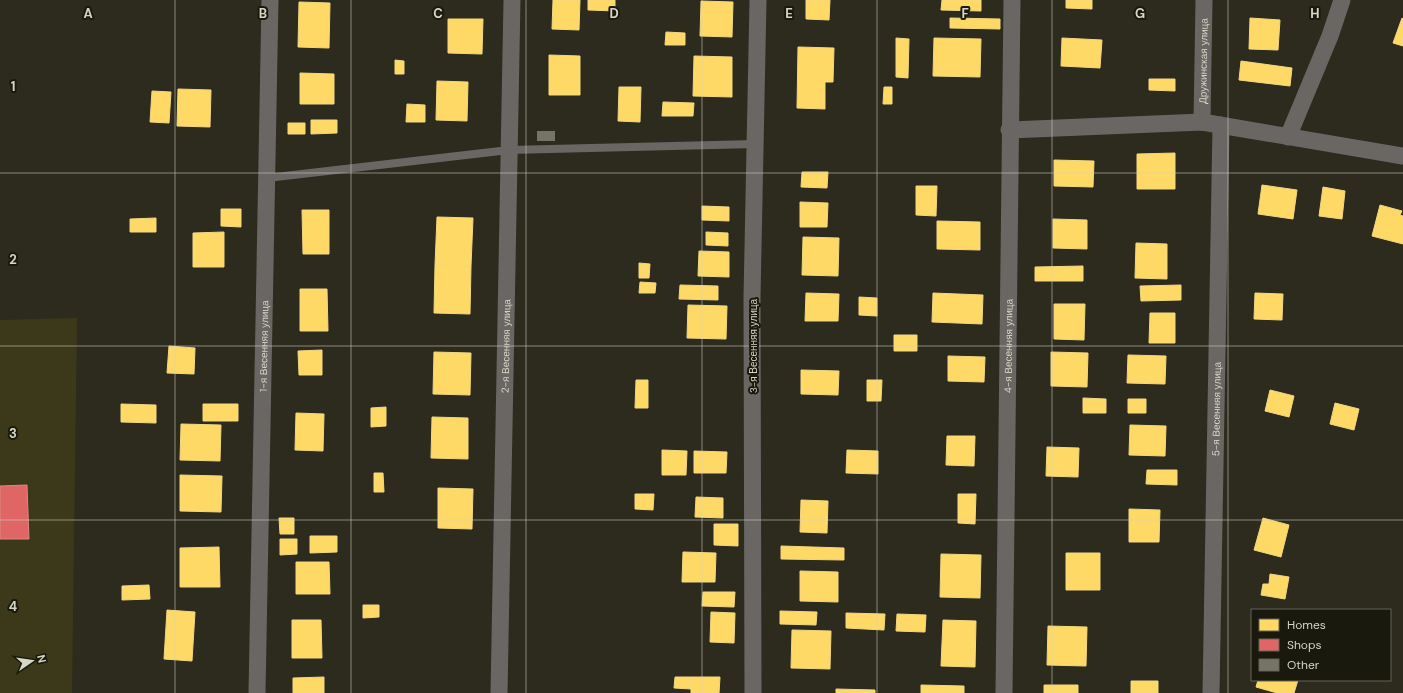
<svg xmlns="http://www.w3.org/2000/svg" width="1403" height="693" viewBox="0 0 1403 693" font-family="'DM Sans',sans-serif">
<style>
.built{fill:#3c391a}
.homes{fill:#ffd966;stroke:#f3d883}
.shops{fill:#e06666;stroke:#dd8883}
.building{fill:#757467}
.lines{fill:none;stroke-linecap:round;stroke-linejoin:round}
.service{stroke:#696664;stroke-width:8}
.minor{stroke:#696664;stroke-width:17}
.grid{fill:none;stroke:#d6d6c6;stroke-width:1;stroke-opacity:0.55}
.labels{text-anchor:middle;stroke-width:4;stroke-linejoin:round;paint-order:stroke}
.street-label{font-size:10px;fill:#d6d6c6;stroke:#19190d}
.grid-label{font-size:13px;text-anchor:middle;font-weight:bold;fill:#d6d6c6;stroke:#19190d;stroke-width:4;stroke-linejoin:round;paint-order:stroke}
</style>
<rect width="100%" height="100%" fill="#2d2b1d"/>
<!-- built -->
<path class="built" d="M 77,318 L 72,693 L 0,693 L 0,320 Z"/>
<!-- homes -->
<path class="homes" d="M 553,0 L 580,0 L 579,30 L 552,29 Z
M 588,0 L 615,0 L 615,11 L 588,10 Z
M 806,0 L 830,0 L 829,20 L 806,19 Z
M 942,0 L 981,0 L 981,11 L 941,10 Z
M 1066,0 L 1092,0 L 1092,9 L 1066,8 Z
M 701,1 L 733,2 L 732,37 L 700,36 Z
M 299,2 L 330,3 L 329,48 L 298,47 Z
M 950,18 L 1000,19 L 1000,29 L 950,28 Z
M 1250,18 L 1280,20 L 1278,50 L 1249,49 Z
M 1402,18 L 1403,19 L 1403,46 L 1393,43 Z
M 448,19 L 483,19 L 482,54 L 448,53 Z
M 666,32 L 685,33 L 685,45 L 665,45 Z
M 896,38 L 909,39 L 908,78 L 896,77 Z
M 934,38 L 981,39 L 980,77 L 933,76 Z
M 1062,38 L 1102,40 L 1100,68 L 1061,66 Z
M 798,47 L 834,48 L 833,82 L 825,82 L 825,109 L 797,108 Z
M 549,55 L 580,56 L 580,95 L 549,95 Z
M 694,56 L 732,57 L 732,97 L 693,96 Z
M 395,60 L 404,61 L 404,74 L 395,74 Z
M 1241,61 L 1292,68 L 1290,86 L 1239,80 Z
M 300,73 L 334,74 L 334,104 L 300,104 Z
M 1149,79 L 1175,79 L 1175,91 L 1149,90 Z
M 437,81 L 468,82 L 467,121 L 436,120 Z
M 619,87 L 641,87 L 640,122 L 618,121 Z
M 884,87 L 892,87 L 892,104 L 883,104 Z
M 178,89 L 211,90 L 210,127 L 177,126 Z
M 152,91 L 171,92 L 169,123 L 150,122 Z
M 663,102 L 694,103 L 693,116 L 662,116 Z
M 407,104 L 425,105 L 425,122 L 406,122 Z
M 311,120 L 337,120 L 337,133 L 311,134 Z
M 288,123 L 305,123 L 305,134 L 288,134 Z
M 1175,153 L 1175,189 L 1137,189 L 1137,154 Z
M 1054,160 L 1094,161 L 1093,187 L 1054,186 Z
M 802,172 L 828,172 L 827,188 L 801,187 Z
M 1262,185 L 1297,190 L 1293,219 L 1258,214 Z
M 916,186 L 937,186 L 936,216 L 916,215 Z
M 1323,187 L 1345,191 L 1342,219 L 1319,216 Z
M 800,202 L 828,203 L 827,227 L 800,227 Z
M 1380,205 L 1402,211 L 1400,215 L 1403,216 L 1403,244 L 1372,236 Z
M 702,206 L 729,207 L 729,221 L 702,220 Z
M 221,209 L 241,209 L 241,227 L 221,226 Z
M 302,210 L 329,210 L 329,254 L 303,254 Z
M 437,217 L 473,218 L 471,266 L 435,265 Z
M 156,218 L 156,232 L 130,232 L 130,219 Z
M 1053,219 L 1087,220 L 1087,249 L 1053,248 Z
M 937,221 L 980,222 L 980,250 L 937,249 Z
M 224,232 L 224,267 L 193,267 L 193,233 Z
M 706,232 L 728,233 L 728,246 L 706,245 Z
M 803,237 L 839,238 L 838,276 L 802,275 Z
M 1136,243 L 1167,244 L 1167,279 L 1135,278 Z
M 699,251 L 729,252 L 729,277 L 698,276 Z
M 639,263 L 650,264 L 649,278 L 639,278 Z
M 435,265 L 471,266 L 470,314 L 434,313 Z
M 1083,266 L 1083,281 L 1035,281 L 1035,267 Z
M 640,282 L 656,283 L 655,293 L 639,293 Z
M 680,285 L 718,286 L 718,300 L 679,299 Z
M 1181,285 L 1181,300 L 1141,301 L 1140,286 Z
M 300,289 L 327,289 L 328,331 L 300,331 Z
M 806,293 L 839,294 L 838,321 L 805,321 Z
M 933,293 L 983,295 L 982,324 L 932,322 Z
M 1255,293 L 1283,294 L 1282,320 L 1254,319 Z
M 859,297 L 877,298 L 877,316 L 859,315 Z
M 1054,304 L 1085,304 L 1084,340 L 1054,339 Z
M 688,305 L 727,306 L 726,339 L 687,338 Z
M 1150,313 L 1175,313 L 1175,343 L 1149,343 Z
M 894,335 L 917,335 L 917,351 L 894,351 Z
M 169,346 L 195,348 L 194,374 L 167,373 Z
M 322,350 L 322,375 L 299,375 L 298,351 Z
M 434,352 L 471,353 L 470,395 L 433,394 Z
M 1051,352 L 1088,353 L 1087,387 L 1051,386 Z
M 1128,355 L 1166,356 L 1165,384 L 1127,383 Z
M 948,356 L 985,357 L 984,382 L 948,381 Z
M 801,370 L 839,371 L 838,395 L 801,394 Z
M 636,380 L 648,380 L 648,408 L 635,408 Z
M 867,380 L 882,380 L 881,401 L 867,401 Z
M 1270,390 L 1294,396 L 1289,417 L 1265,411 Z
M 1083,398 L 1106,399 L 1106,413 L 1083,413 Z
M 1128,399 L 1146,399 L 1146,413 L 1128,413 Z
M 1335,403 L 1359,409 L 1354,430 L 1330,424 Z
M 121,404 L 156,405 L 156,423 L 121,422 Z
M 203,404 L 238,404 L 238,421 L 203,421 Z
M 386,407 L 386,426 L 371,427 L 371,408 Z
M 296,413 L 324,414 L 323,451 L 295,450 Z
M 432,417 L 468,418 L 468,459 L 431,458 Z
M 181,424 L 221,425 L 220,461 L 180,460 Z
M 1130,425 L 1166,426 L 1165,456 L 1129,455 Z
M 947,436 L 975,436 L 974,466 L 946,465 Z
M 1047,447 L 1079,448 L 1078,477 L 1046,476 Z
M 662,450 L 687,451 L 686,475 L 662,475 Z
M 847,450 L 878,451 L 878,474 L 846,473 Z
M 694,451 L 727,452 L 726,473 L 694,473 Z
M 1147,470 L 1177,470 L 1177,485 L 1146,484 Z
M 374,473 L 383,473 L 384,492 L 374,492 Z
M 180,475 L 222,476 L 221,512 L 180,511 Z
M 438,488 L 473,489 L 472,529 L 438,528 Z
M 635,494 L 654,494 L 653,510 L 635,509 Z
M 958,494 L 976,494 L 975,524 L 958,523 Z
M 696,497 L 723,498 L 723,518 L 695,517 Z
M 801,500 L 828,501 L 827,533 L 800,532 Z
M 1129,509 L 1160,510 L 1159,542 L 1129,542 Z
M 279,518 L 294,518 L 294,534 L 280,534 Z
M 1263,518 L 1289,525 L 1281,557 L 1254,550 Z
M 714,524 L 738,524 L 738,546 L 714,545 Z
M 310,536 L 337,536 L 337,552 L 310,553 Z
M 280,539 L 297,539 L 297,554 L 280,555 Z
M 781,546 L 844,548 L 844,560 L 781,559 Z
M 219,547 L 220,587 L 180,587 L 180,548 Z
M 683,552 L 716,553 L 715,582 L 682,582 Z
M 1066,553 L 1100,553 L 1100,590 L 1066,590 Z
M 941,554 L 981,555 L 980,598 L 940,597 Z
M 296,562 L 329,562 L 330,594 L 296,594 Z
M 800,571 L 838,572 L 838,602 L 800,601 Z
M 1270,574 L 1289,577 L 1285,599 L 1261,595 L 1263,584 L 1269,584 Z
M 149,585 L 150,599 L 122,600 L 122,586 Z
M 703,592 L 735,592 L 734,607 L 702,606 Z
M 363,605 L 379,605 L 379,617 L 363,618 Z
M 167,610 L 195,612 L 192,661 L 164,659 Z
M 780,611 L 817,612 L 816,625 L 780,624 Z
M 711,612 L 735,613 L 734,643 L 710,642 Z
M 846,613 L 885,614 L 884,630 L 846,628 Z
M 897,614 L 926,615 L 925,632 L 896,631 Z
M 292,620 L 321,620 L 322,658 L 292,658 Z
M 943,620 L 976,621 L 975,667 L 941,666 Z
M 1048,626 L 1087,627 L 1086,666 L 1047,665 Z
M 792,630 L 831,631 L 830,669 L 791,668 Z
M 324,677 L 324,693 L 293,693 L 293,678 Z
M 675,677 L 691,677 L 691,689 L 674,688 Z
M 691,677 L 720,677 L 719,693 L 691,693 Z
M 1258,680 L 1298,680 L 1294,693 L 1277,693 L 1256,687 Z
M 1131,681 L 1158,681 L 1158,693 L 1131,693 Z
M 921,685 L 964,686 L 964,693 L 921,693 Z
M 1044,685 L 1078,685 L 1078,693 L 1044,693 Z
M 836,689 L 875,690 L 875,693 L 836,693 Z"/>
<!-- shops -->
<path class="shops" d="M 27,485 L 29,539 L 0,539 L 0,486 Z"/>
<!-- building -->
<path class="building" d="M 537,131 L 555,131 L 555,141 L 537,141 Z"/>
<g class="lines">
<!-- service -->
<path class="service" d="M 267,178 L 509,150 L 755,144"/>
<!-- minor -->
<g class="minor">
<path id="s1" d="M 1202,122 L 1204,0"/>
<path d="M 1009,130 L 1202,122 L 1403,156"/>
<path d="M 1288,137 L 1330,36 L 1342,0"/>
<path id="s2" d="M 257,693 L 270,0"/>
<path id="s3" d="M 499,693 L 512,0"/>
<path d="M 753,693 L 752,297 L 758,0"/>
<path id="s4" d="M 1004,693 L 1012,0"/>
<path id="s5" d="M 1211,693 L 1221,125"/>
</g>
</g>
<!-- grid -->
<path class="grid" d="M 175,0 L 175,693M 351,0 L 351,693M 526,0 L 526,693M 702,0 L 702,693M 877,0 L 877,693M 1052,0 L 1052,693M 1228,0 L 1228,693M 0,173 L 1403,173M 0,346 L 1403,346M 0,520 L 1403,520"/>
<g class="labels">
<!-- street labels -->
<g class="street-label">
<text dy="4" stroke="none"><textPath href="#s1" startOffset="61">Дружинская улица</textPath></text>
<text dy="4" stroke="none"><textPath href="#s3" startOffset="347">2-я Весенняя улица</textPath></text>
<text transform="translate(753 346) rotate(-90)" y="4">3-я Весенняя улица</text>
<text dy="4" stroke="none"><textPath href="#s4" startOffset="347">4-я Весенняя улица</textPath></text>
<text dy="4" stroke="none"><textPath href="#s2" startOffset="347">1-я Весенняя улица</textPath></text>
<text dy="4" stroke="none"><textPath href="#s5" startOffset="284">5-я Весенняя улица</textPath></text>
</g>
</g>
<g class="grid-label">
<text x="88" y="18">A</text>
<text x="263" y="18">B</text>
<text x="438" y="18">C</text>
<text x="614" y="18">D</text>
<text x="789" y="18">E</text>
<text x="965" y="18">F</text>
<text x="1140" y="18">G</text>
<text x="1315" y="18">H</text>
<text x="13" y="91">1</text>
<text x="13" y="264">2</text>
<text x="13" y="438">3</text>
<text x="13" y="611">4</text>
</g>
<!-- legend -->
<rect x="1251" y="609" width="140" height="72" fill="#19190d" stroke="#656557"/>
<rect x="1259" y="619" width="20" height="12" fill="#ffd966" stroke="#656557"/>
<text x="1287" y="629" font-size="12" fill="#d6d6c6">Homes</text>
<rect x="1259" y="639" width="20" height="12" fill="#e06666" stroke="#656557"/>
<text x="1287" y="649" font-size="12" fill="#d6d6c6">Shops</text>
<rect x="1259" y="659" width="20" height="12" fill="#757467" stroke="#656557"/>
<text x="1287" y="669" font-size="12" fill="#d6d6c6">Other</text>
<!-- north arrow -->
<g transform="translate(32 661) rotate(77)" stroke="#19190d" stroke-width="3" paint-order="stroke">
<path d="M0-3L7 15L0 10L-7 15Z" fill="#d6d6c6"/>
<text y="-6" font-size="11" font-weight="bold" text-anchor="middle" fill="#d6d6c6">N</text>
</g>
</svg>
